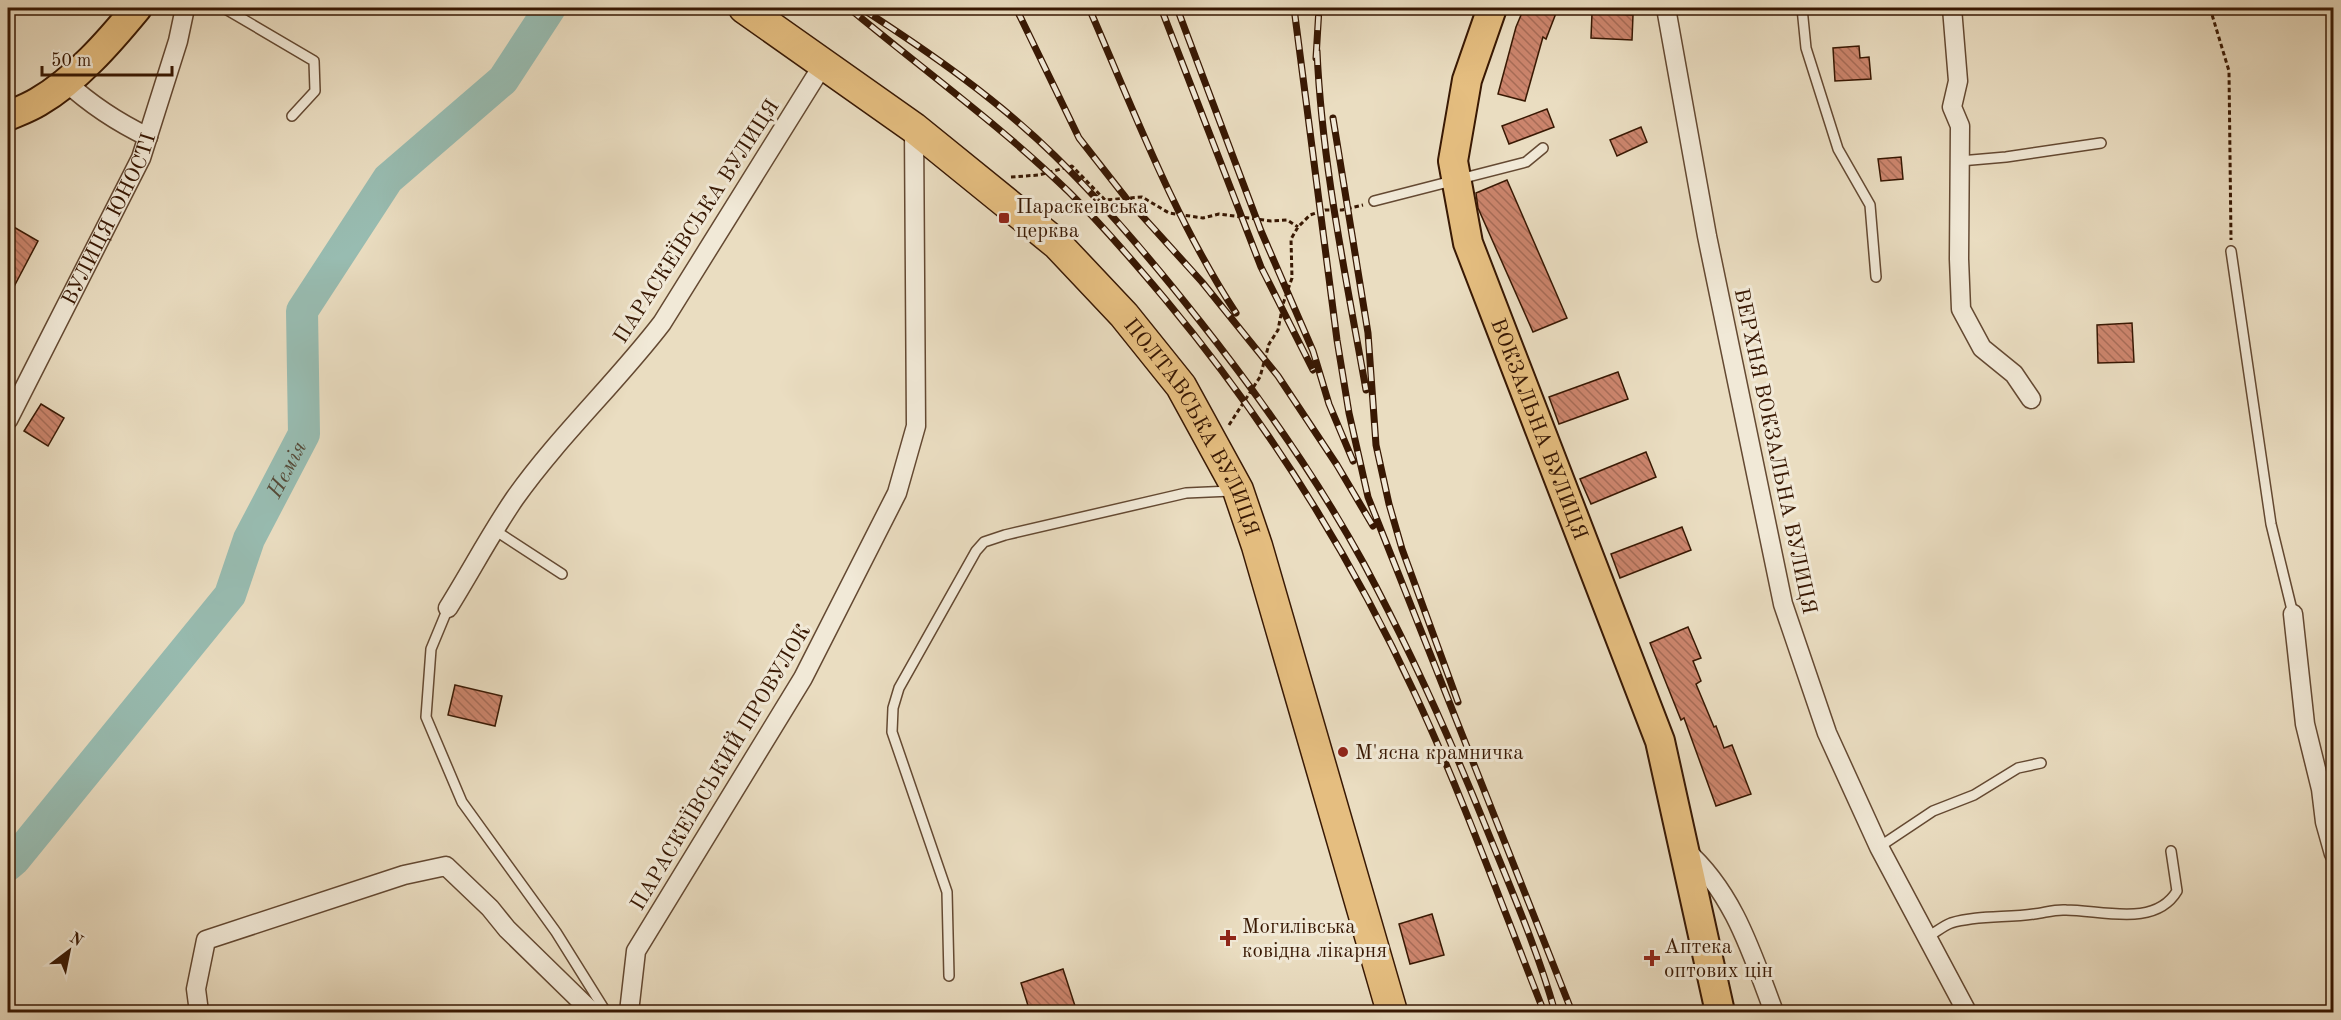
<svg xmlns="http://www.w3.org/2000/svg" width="2341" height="1020" viewBox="0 0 2341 1020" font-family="'Old Standard TT',serif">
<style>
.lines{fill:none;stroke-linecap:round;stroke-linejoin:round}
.river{stroke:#98bcb1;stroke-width:32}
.building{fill:url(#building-back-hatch);stroke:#381803;stroke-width:1.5}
.service-casing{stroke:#644932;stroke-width:12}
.minor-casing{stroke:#644932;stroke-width:21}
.primary-casing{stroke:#381803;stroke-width:32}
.trunk-casing{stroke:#381803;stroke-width:33}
.path{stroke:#381803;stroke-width:3;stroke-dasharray:4.5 3;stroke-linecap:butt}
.service{stroke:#f1e9d7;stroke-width:9}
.minor{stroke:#f1e9d7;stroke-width:18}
.primary{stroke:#e5be80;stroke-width:28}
.trunk{stroke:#e5be80;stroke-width:30}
.rail-casing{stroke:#381803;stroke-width:7}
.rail{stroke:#f1e9d7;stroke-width:4.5;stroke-dasharray:14;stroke-linecap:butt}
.poi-dot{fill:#8f2418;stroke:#f1e9d7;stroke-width:2}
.labels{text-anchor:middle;stroke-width:6;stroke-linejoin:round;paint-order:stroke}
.poi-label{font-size:21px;fill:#381803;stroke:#f1e9d7;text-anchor:start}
.street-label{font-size:21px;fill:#381803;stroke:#f1e9d7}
.water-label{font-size:22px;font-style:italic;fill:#554937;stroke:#f1e9d7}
</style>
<defs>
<pattern id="building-back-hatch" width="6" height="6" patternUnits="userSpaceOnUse" patternTransform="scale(1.5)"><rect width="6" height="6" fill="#cc856d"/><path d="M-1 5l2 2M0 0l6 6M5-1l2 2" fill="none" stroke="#a76c57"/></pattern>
</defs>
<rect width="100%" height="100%" fill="#eaddc1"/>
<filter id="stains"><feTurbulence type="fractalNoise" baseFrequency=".00333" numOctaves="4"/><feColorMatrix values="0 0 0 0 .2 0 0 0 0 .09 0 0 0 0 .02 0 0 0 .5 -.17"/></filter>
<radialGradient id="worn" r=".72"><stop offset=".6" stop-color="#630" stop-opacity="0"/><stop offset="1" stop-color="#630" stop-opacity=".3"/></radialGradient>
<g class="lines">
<!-- river -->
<path class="river" id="s1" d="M 8,865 L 15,859 L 230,595 L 249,539 L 304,434 L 302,311 L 388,179 L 503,80 L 550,8"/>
</g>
<!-- building -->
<path class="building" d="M 1524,8 L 1558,8 L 1546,39 L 1543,37 L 1525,101 L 1498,94 L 1516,27 Z
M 1592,13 L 1633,15 L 1632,40 L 1591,38 Z
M 1859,46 L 1860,58 L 1869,57 L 1871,79 L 1835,81 L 1833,48 Z
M 1547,109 L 1554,127 L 1509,144 L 1502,126 Z
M 1641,127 L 1647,142 L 1617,156 L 1610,140 Z
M 1901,157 L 1903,179 L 1881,181 L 1878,159 Z
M 1507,180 L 1567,318 L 1533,332 L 1478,208 L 1476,193 Z
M 12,226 L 38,241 L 8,298 L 8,234 Z
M 2132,323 L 2134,362 L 2098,363 L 2097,325 Z
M 1618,372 L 1628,399 L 1559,424 L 1549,397 Z
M 41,404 L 64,418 L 48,446 L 24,431 Z
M 1646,452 L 1656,477 L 1591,504 L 1580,479 Z
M 1682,527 L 1691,550 L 1620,578 L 1611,554 Z
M 1688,627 L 1701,658 L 1693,661 L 1701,681 L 1696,684 L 1714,727 L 1716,726 L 1724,748 L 1732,745 L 1751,794 L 1716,806 L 1684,718 L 1681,720 L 1650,643 Z
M 455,685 L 502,696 L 495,726 L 448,715 Z
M 1432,914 L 1444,955 L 1410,964 L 1399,924 Z
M 1063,969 L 1077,1012 L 1030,1012 L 1021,983 Z"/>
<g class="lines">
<defs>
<path id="service" d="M 224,8 L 314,61 L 315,91 L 292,116
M 1802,8 L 1806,48 L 1838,149 L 1870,205 L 1876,277
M 1960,161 L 2006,157 L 2101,143
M 1374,201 L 1526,162 L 1543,148
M 2231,251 L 2271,524 L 2293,614
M 496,531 L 562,574
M 448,608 L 431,649 L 426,717 L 462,802 L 556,932 L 606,1012
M 1879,847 L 1933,811 L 1974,795 L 2018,768 L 2041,763
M 1927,937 C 1935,933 1943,926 1951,923 C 1977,915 2007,918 2034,914 C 2044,913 2055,909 2066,910 C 2101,910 2155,928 2177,891 L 2171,851
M 949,976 L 947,892 L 892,732 L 893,708 L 899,688 L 976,551 L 984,542 L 1005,535 L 1186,493 L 1231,491"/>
<g id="minor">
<path d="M 1666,8 L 1707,236 L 1783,604 L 1827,733 L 1879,847 L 1967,1012"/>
<path d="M 1952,8 L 1958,81 L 1952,107 L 1960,126 L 1959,259 L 1961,309 L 1982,348 L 2014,374 L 2031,399"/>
<path d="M 66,82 C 91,105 117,122 148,137"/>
<path id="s2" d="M 8,420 L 141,158 L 178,41 L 185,8"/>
<path d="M 448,608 C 471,571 491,533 515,498 C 559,436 616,383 662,323 L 824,63"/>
<path d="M 2293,614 L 2305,724 L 2321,789 L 2325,822 L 2334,854"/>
<path d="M 1685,850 C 1734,893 1752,954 1774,1012"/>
<path d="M 199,1012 L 196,989 L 206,940 L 404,875 L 446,866 L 490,908 L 507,929 L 592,1012"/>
<path d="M 629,1012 L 636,951 L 803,678 L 897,493 L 916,426 L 914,128"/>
</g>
<g id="primary">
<path id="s3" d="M 1492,8 L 1467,80 L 1453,161 L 1468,243 L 1660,741 L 1720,1012"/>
<path d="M 8,116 C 17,112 28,108 38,102 C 76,80 109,42 137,8"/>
</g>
<g id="trunk">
<path id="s4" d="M 744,8 L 914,128 L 1057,244 L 1124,315 L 1181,386 L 1238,490 L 1257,546 L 1392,1012"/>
</g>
</defs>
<!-- service casing -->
<use href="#service" class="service-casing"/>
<!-- minor casing -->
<use href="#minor" class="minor-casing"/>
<!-- primary casing -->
<use href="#primary" class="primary-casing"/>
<!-- trunk casing -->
<use href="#trunk" class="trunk-casing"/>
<!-- path -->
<path class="path" d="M 2210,8 L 2229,71 L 2231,240
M 1011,177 L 1039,175 L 1072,166 L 1105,200 L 1142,197 L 1169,213 L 1203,218 L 1219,214 L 1271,221 L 1287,220 L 1298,227
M 1229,425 L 1260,377 L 1269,344 L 1278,330 L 1283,304 L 1292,278 L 1291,239 L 1298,227 L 1310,215 L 1325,210 L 1342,210 L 1363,205"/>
<!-- service -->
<use href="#service" class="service"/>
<!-- minor -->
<use href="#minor" class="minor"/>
<!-- primary -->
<use href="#primary" class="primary"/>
<!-- trunk -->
<use href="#trunk" class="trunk"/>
<defs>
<path id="rail" d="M 849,8 C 922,69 1000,125 1069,192 C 1103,226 1134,262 1165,299 C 1265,419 1349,552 1415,694 C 1463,797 1502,906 1544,1012
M 861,8 C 929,52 997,99 1055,156 C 1107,207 1154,263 1199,320 C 1260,397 1317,478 1364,564 C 1409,648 1449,736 1485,825 C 1510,887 1537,948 1555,1012
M 1016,8 L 1079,138 L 1126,198 L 1202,282 L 1278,376 L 1337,465 L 1373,526
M 1089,8 C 1134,111 1174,218 1236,313
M 1161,8 L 1261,267 L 1313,370
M 1177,8 L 1261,231 L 1313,351 L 1329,404 L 1353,461
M 1294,8 L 1337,340 L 1349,413 L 1368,497 L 1572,1012
M 1317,51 C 1322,165 1346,277 1366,390
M 1316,58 L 1319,8
M 1333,118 L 1368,333 L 1376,445 L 1389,504 L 1402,549 L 1458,702"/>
</defs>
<!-- rail casing -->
<use href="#rail" class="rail-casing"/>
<!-- rail -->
<use href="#rail" class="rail"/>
</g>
<!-- markers -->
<g class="poi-dot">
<rect x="998" y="212" width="12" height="12" rx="3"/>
<circle cx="1343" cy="752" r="6"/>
<path d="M1225 929h6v6h6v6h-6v6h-6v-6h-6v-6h6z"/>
<path d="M1649 949h6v6h6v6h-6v6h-6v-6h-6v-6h6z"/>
</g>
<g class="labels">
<!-- poi labels -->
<g class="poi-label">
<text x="1016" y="213">Параскеївська<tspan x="1016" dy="24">церква</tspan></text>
<text x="1355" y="759">М'ясна крамничка</text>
<text x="1242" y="933">Могилівська<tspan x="1242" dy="24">ковідна лікарня</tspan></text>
<text x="1664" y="953">Аптека<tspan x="1664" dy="24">оптових цін</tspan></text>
</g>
<!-- street labels -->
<g class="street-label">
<text dy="7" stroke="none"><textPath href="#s2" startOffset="225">ВУЛИЦЯ ЮНОСТІ</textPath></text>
<text transform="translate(696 221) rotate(-57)" y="7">ПАРАСКЕЇВСЬКА ВУЛИЦЯ</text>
<text dy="7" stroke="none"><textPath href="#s4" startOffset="622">ПОЛТАВСЬКА ВУЛИЦЯ</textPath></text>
<text dy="7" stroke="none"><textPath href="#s3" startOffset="441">ВОКЗАЛЬНА ВУЛИЦЯ</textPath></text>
<text transform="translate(1776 451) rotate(78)" y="7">ВЕРХНЯ ВОКЗАЛЬНА ВУЛИЦЯ</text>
<text transform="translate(720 767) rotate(-59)" y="7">ПАРАСКЕЇВСЬКИЙ ПРОВУЛОК</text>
</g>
<!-- water labels -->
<g class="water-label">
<text dy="8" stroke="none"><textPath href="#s1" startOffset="488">Немія</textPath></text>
</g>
</g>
<!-- margin -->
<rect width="2341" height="1020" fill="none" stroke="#eaddc1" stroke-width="30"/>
<rect x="9" y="9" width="2323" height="1002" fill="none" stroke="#381803" stroke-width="3"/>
<rect x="15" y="15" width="2311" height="990" fill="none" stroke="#381803" stroke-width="1.5"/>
<!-- north arrow -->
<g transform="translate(69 951) rotate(32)" stroke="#f1e9d7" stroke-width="4.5" paint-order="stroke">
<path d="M0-4.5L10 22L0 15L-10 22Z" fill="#381803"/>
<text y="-9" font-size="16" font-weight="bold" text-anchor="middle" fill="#381803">N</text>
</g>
<!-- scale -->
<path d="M42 66v9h130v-9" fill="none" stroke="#381803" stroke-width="3"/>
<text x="51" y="66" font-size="18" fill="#381803" stroke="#f1e9d7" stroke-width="4.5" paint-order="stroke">50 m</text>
<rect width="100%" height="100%" filter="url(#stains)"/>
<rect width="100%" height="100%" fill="url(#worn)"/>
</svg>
